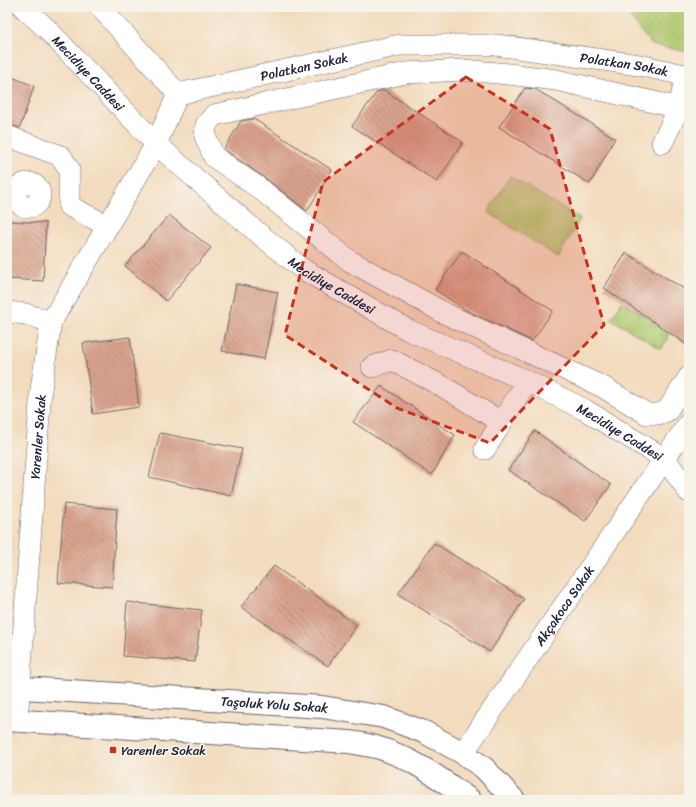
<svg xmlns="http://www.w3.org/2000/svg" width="696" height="807" viewBox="0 0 696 807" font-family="Sriracha,sans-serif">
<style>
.grass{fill:url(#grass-tufts);stroke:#697654}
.park{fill:url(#park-dots);stroke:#697654}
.pitch{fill:#b0c96e;stroke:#697654}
.building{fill:url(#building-back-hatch)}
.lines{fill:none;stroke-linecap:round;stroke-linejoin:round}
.minor-casing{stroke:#6b6368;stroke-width:22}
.major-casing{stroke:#6b6368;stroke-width:24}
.minor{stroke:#fff;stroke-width:21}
.major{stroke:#fff;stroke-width:22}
.marked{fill:#c8321e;fill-opacity:0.2;stroke:#c8321e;stroke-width:3;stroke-dasharray:8 5;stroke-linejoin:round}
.poi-dot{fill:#c8321e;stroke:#f7f3e8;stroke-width:1.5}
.labels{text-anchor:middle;stroke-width:3.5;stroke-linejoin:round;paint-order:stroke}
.street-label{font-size:13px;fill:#22223b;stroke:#f7f3e8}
.poi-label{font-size:13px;fill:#22223b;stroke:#f7f3e8;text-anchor:start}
</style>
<defs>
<pattern id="grass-tufts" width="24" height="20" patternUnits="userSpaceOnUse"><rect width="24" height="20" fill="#b0c96e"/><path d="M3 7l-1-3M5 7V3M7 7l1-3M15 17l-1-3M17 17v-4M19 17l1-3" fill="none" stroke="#97ac60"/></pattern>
<pattern id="park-dots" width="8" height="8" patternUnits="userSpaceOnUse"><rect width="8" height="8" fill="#b0c96e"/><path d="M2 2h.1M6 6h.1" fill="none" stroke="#97ac60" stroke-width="1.8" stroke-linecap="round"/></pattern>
<pattern id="building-back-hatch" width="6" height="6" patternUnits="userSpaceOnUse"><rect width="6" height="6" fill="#d9a38d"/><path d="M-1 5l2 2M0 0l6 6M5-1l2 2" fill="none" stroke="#b08474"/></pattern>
</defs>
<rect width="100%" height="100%" fill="#f7f3e8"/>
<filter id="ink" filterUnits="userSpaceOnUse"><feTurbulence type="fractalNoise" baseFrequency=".025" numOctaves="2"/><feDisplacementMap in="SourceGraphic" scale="8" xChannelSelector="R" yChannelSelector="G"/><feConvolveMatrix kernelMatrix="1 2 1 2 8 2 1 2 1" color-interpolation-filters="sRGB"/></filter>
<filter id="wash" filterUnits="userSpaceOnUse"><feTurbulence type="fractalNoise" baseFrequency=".012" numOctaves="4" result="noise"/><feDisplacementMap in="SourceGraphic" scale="16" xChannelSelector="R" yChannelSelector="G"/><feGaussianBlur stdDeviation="0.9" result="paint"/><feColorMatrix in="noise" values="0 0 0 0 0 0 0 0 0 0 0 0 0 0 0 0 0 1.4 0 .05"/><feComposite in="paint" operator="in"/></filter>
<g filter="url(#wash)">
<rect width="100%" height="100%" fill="#f3dbbd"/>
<!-- grass -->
<path class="grass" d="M 622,302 L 671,332 L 661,349 L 611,319 Z"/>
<!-- park -->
<path class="park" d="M 612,7 L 689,7 L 689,52 L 652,45 L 625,11 Z"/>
<!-- pitch -->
<path class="pitch" d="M 510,176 L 580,219 L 558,257 L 488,212 Z"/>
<g id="blocks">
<!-- building -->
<path class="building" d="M 7,75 L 34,86 L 20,128 L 7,124 Z
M 525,88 L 535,89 L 615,138 L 590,184 L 499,127 Z
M 384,90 L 463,142 L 437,182 L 352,126 L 377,92 Z
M 254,119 L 332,170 L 307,211 L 266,179 L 224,149 L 241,121 Z
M 169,215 L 211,248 L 166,301 L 125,266 Z
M 7,221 L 46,223 L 43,281 L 7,279 Z
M 462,251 L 553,311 L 532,341 L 466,310 L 435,290 Z
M 626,253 L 689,292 L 689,346 L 604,288 Z
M 236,284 L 278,292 L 264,359 L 222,351 Z
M 130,337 L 139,407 L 93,414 L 83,343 Z
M 381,386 L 455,435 L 432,475 L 353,422 Z
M 535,431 L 611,485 L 585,521 L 508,470 Z
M 160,433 L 242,449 L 231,496 L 149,477 Z
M 64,504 L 117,509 L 112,587 L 58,583 Z
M 434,543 L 524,599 L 490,652 L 398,594 Z
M 274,566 L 357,625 L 328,666 L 241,607 Z
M 127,602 L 202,610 L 195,662 L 123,656 Z"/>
</g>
</g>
<g filter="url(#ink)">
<use href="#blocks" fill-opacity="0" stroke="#6b6368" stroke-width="1"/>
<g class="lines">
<defs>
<g id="minor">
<path id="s1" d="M 23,7 L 47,29 L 156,144 L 258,233 L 304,270 L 408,330 L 527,381 L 585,410 L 665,459 L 689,492"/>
<path d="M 100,7 L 178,94"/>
<path d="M 689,110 L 556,80 L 509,74 L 463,70 L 406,73 L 214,115 L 206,125 L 205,136 L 214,157 L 259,188 L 350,261 L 444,313 L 603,387 L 647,414 L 658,414 L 667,411 L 689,377"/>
<path d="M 7,136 L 61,156 L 69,169 L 69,206 L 108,226"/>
<path d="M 662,143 L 679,108 L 686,75"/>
<circle cx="28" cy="195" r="12"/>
<path d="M 7,312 L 26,314 L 51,322"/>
<path d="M 372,367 L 392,360 L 442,386 L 501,422"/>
<path d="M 485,449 L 527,381"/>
<path id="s2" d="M 17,721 L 41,389 L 51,322 L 156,144 L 178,94 L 400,45 L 496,45 L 639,65 L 689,76"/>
<path id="s3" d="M 463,753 L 689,423"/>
</g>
<g id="major">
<path id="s4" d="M 7,687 L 322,707 L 384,717 L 424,732 L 463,753 L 484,768 L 514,800"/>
<path d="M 7,720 L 349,742 C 358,743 367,745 376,747 C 409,756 443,780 470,800"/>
</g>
</defs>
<!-- minor casing -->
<use href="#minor" class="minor-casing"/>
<!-- major casing -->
<use href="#major" class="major-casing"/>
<!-- minor -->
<use href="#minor" class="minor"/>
<!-- major -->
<use href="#major" class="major"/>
</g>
</g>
<!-- marked area -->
<path class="marked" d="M 466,77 L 550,129 L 604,325 L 490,443 L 397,408 L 285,335 L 323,182 Z"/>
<!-- markers -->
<rect class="poi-dot" x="109" y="746" width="8" height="8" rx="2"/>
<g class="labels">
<!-- street labels -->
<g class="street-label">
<text dy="5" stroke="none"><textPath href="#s2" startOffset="1115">Polatkan Sokak</textPath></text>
<text dy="5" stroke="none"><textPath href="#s2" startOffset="791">Polatkan Sokak</textPath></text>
<text dy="5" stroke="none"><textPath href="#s1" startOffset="93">Mecidiye Caddesi</textPath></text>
<text dy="5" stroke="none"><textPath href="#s1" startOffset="417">Mecidiye Caddesi</textPath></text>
<text dy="5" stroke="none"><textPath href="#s1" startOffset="741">Mecidiye Caddesi</textPath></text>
<text dy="5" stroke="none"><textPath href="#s2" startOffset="285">Yarenler Sokak</textPath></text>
<text dy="5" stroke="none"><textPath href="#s3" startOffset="179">Akçakoca Sokak</textPath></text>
<text dy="5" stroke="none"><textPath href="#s4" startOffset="268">Taşoluk Yolu Sokak</textPath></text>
</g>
<!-- poi labels -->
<g class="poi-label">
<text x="121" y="755">Yarenler Sokak</text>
</g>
</g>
<!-- margin -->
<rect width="696" height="807" fill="none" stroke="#f7f3e8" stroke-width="24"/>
</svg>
